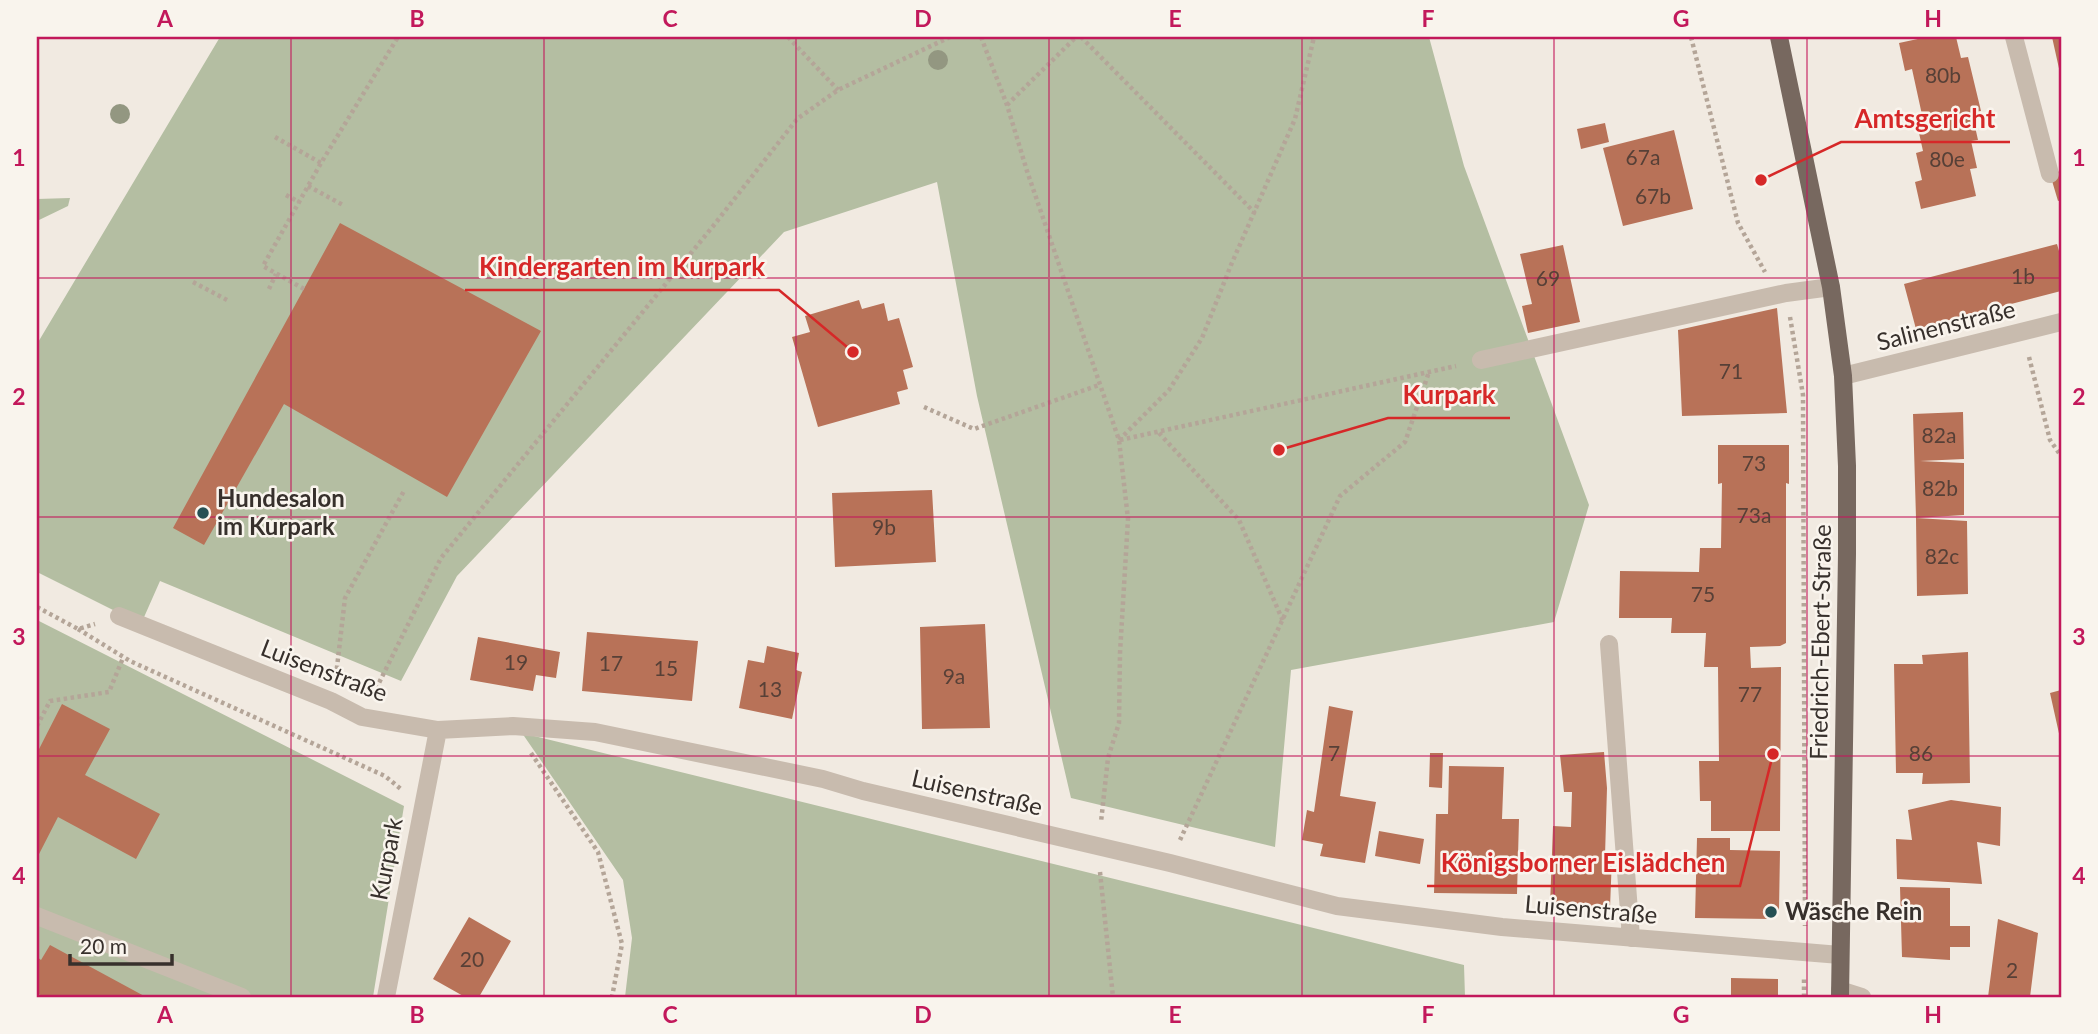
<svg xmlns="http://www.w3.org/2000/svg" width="2098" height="1034" viewBox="0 0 2098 1034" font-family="Lato,sans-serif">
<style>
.green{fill:#b4bea2}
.building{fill:#b87258}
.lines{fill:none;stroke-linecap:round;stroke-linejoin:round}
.path{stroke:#b4a598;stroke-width:4.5;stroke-dasharray:3.5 3.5;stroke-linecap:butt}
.minor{stroke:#c8bbae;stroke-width:18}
.major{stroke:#77685f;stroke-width:18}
.tree{fill:#939781}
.grid{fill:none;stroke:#c2185b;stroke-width:2;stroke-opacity:0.55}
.poi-dot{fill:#255054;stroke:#f9f4ed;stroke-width:2.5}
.labels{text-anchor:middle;stroke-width:5;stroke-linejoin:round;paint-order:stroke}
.number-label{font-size:21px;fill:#574037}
.street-label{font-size:24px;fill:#37302c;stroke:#f9f4ed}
.poi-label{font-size:24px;font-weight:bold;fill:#37302c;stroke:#f9f4ed;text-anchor:start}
.leader{fill:none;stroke:#d62828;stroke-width:2.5}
.callout-dot{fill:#d62828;stroke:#f9f4ed;stroke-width:2.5}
.callout-label{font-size:26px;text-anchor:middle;font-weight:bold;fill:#d62828;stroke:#f9f4ed;stroke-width:5;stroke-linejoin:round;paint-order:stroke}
.neatline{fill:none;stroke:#c2185b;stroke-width:2.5}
.grid-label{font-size:23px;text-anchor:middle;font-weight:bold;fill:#c2185b}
</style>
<rect width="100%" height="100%" fill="#f1eae1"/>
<!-- green -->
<path class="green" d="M 220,37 L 1429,37 L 1464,166 L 1589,505 L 1554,622 L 1291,670 L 1275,847 L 1071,798 L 977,396 L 937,182 L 784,232 L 457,576 L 401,681 L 160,581 L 141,624 L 37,572 L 37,344 Z
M 70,198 L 68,206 L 37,221 L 37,199 Z
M 37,620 L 404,806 L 373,997 L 37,997 Z
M 522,733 L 1464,965 L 1465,997 L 625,997 L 632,938 L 623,880 Z"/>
<!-- building -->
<path class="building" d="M 1927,37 L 1956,37 L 1961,58 L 1968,57 L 1981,111 L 1972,113 L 1978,140 L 1971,141 L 1977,168 L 1970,169 L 1976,196 L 1921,209 L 1915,182 L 1922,180 L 1916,153 L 1923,151 L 1917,124 L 1924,124 L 1912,69 L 1905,71 L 1899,43 Z
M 2052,37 L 2061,37 L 2061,73 L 2060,73 Z
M 1605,123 L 1609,142 L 1581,149 L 1577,129 Z
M 1674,130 L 1693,209 L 1623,226 L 1603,148 Z
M 2061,171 L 2061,200 L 2058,201 L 2050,174 Z
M 340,223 L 541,331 L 447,497 L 284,404 L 204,545 L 173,528 Z
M 2057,244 L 2061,258 L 2061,291 L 1916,329 L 1904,284 Z
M 1563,245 L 1580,322 L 1528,333 L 1522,306 L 1532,304 L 1520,254 Z
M 859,300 L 862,309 L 884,303 L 888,321 L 899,318 L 913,367 L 903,370 L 908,389 L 897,392 L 900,404 L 818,427 L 792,337 L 810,332 L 805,316 Z
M 1777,308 L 1787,413 L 1682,416 L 1678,330 Z
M 1963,412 L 1964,459 L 1920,461 L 1964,463 L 1964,515 L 1916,518 L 1913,414 Z
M 1718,445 L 1789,445 L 1789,484 L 1786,483 L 1786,643 L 1780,646 L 1750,647 L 1751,668 L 1781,667 L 1780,831 L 1711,831 L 1711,801 L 1700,801 L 1699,761 L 1719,761 L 1718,667 L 1704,667 L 1706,633 L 1671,633 L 1672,618 L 1619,618 L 1620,571 L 1699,572 L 1700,548 L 1721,548 L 1722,483 L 1718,484 Z
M 932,490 L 936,562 L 835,567 L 832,493 Z
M 1916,518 L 1967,521 L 1968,594 L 1917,596 Z
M 985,624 L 990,728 L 922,729 L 920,627 Z
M 587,632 L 698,641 L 692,701 L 582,691 Z
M 478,637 L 560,652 L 556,678 L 536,675 L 533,691 L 470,680 Z
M 767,646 L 799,653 L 796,670 L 802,672 L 792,719 L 739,708 L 748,660 L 764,663 Z
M 1968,652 L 1970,783 L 1922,784 L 1923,773 L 1896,773 L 1894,664 L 1923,664 L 1922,655 Z
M 2061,690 L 2061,738 L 2060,738 L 2050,693 Z
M 62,704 L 110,729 L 85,775 L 160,814 L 136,859 L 58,817 L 37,858 L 37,753 Z
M 1329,706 L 1353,711 L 1340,796 L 1376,802 L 1365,863 L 1320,856 L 1323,844 L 1302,840 L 1307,810 L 1314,812 Z
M 1604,752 L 1607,788 L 1605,856 L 1612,856 L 1610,908 L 1550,906 L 1553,826 L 1571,827 L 1572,792 L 1564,792 L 1560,755 Z
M 1430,753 L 1443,753 L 1442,788 L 1429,787 Z
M 1449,766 L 1504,767 L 1502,819 L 1519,819 L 1517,894 L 1434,893 L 1436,814 L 1448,814 Z
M 1951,800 L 2001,807 L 2000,846 L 1977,842 L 1982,884 L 1897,879 L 1896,839 L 1912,840 L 1908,810 Z
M 1379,831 L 1424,839 L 1420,864 L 1375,856 Z
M 1697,838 L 1730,838 L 1730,850 L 1780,851 L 1779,910 L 1771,919 L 1695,918 Z
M 1900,887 L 1950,888 L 1950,926 L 1970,926 L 1970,947 L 1950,947 L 1950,960 L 1902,957 Z
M 469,917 L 511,941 L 479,997 L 465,997 L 433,979 Z
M 1998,919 L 2038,933 L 2030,997 L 1988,997 Z
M 50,945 L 146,997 L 44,997 L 37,993 L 37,957 L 41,960 Z
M 1731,978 L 1778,979 L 1778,997 L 1731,997 Z"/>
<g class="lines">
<!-- path -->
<path class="path" d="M 788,37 L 838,90
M 981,37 L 1007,105 L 1027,171 L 1119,440 L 1128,519 L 1120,653 L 1119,723 L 1108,758 L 1101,822
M 1081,37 L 1255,213
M 1691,37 L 1738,223 L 1765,272
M 1007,105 L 1076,37
M 275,137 L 321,163
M 308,186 L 343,205
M 286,195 L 299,202
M 193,282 L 227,300
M 269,289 L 276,274
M 304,289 L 263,266 L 321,163 L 398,37
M 1790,317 L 1803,395 L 1805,926
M 2029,357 L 2050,440 L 2061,456
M 924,407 L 974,429 L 1099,385
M 1159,433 L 1239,520 L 1283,621
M 1119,440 L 1169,390 L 1202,338 L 1231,265 L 1295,119 L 1314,37
M 1120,440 L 1456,366
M 37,607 L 78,629 L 95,624
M 78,629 L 130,661 L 385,776 L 402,790
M 336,676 L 345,598 L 405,489
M 373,695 L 441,558 L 714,225 L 797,119 L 838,90 L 950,37
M 37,726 L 50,701 L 109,692 L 123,658
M 531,753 L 598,852 L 622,944 L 612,997
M 1180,840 L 1340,496 L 1405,442 L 1429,372
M 1100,872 L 1113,997
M 1804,997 L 1804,977"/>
<!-- minor -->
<path class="minor" d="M 2014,37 L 2050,174
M 1481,360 L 1786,293 L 1831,287
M 1843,376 L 2061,322
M 119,616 L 331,701 L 362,717 L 438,730 L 513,726 L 595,732 L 823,779 L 863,791 L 1170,863 L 1337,906 L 1502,927 L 1840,955
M 1609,644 L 1631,938
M 37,916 L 242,997
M 1840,990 L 1862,997
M 386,997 L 438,730"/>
<!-- major -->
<path class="major" d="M 1779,37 L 1831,287 L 1843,376 L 1847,466 L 1847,554 L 1840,997"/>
</g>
<!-- trees -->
<g class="tree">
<circle cx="938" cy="60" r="10"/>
<circle cx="120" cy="114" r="10"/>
</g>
<!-- grid -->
<path class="grid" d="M 291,37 L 291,997M 544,37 L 544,997M 796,37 L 796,997M 1049,37 L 1049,997M 1302,37 L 1302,997M 1554,37 L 1554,997M 1807,37 L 1807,997M 37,278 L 2061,278M 37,517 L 2061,517M 37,756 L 2061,756"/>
<!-- markers -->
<g class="poi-dot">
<circle cx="203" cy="513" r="7"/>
<circle cx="1771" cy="912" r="7"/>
</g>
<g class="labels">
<!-- number labels -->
<g class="number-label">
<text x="1943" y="83">80b</text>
<text x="1643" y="165">67a</text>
<text x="1947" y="167">80e</text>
<text x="1653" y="204">67b</text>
<text x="2023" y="284">1b</text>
<text x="1548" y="286">69</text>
<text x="1731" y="379">71</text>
<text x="1939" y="443">82a</text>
<text x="1754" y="471">73</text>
<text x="1940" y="496">82b</text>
<text x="1754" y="523">73a</text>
<text x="884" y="535">9b</text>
<text x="1942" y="564">82c</text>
<text x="1703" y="602">75</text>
<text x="516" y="670">19</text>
<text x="611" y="671">17</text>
<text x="666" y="676">15</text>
<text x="954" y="684">9a</text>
<text x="770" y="697">13</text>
<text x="1750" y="702">77</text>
<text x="1334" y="761">7</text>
<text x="1921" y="761">86</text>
<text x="472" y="967">20</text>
<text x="2012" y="978">2</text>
</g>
<!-- street labels -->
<g class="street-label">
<text transform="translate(1946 326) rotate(-14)" y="8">Salinenstraße</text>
<text transform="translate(1821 642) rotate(-89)" y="8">Friedrich-Ebert-Straße</text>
<text transform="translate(324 671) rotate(21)" y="8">Luisenstraße</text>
<text transform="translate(977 793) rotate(13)" y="8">Luisenstraße</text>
<text transform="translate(387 859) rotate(-79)" y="8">Kurpark</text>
<text transform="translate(1591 910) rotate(5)" y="8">Luisenstraße</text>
</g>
<!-- poi labels -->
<g class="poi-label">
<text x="217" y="507">Hundesalon<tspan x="217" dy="28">im Kurpark</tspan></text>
<text x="1785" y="920">Wäsche Rein</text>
</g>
</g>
<!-- callouts -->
<path class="leader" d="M1761 180L1841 142H2010M853 352L779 290H465M1279 450L1388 418H1510M1773 754L1740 886H1427"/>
<g class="callout-dot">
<circle cx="1761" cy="180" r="7"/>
<circle cx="853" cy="352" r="7"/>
<circle cx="1279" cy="450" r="7"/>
<circle cx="1773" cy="754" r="7"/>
</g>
<g class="callout-label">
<text x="1925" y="128">Amtsgericht</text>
<text x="622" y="276">Kindergarten im Kurpark</text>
<text x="1449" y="404">Kurpark</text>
<text x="1583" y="872">Königsborner Eislädchen</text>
</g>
<!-- border -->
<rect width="2098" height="1034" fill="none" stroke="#f9f4ed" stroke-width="77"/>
<!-- scale -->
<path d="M70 954v10h102v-10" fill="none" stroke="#37302c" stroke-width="3.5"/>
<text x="80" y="954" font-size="21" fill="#37302c" stroke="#f9f4ed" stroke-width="5" paint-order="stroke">20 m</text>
<rect x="38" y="38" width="2022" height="958" class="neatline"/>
<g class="grid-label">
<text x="165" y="27">A</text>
<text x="417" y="27">B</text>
<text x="670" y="27">C</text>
<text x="923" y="27">D</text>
<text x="1175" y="27">E</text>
<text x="1428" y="27">F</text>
<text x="1681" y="27">G</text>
<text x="1933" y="27">H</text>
<text x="19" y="166">1</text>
<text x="2079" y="166">1</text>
<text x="19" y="405">2</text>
<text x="2079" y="405">2</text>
<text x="19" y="645">3</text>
<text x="2079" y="645">3</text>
<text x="19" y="884">4</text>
<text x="2079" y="884">4</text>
<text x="165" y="1023">A</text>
<text x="417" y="1023">B</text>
<text x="670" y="1023">C</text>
<text x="923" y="1023">D</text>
<text x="1175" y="1023">E</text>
<text x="1428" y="1023">F</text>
<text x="1681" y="1023">G</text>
<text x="1933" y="1023">H</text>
</g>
</svg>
